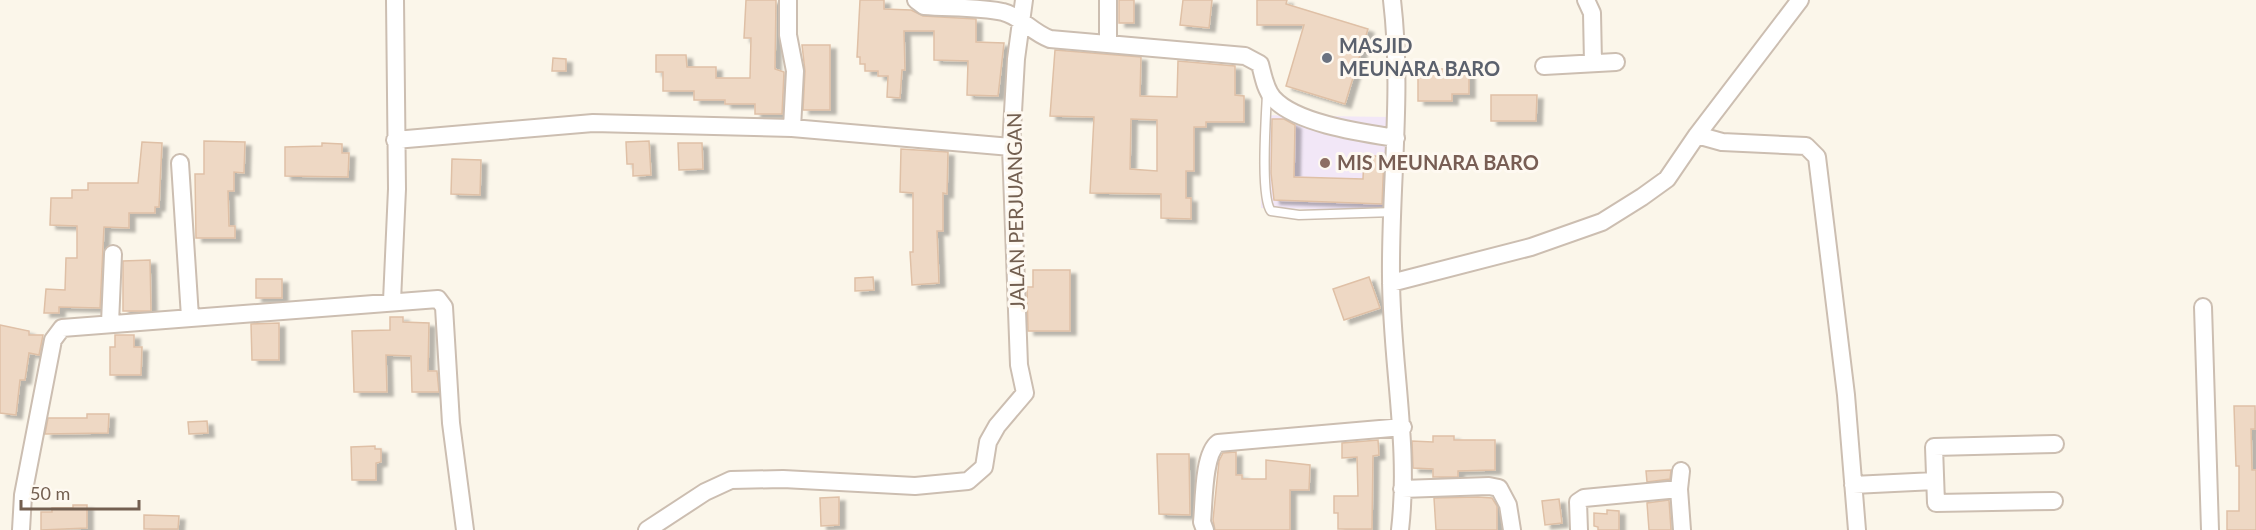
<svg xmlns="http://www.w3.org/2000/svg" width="2256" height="530" viewBox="0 0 2256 530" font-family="Lato,sans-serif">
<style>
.education{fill:#f2e7f7}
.building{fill:#eed8c4;stroke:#dfc0a6;stroke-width:1.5;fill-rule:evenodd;filter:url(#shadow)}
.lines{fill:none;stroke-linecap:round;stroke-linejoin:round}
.lane-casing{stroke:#ccbeb1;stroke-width:11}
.street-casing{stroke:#ccbeb1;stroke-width:20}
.lane{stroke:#fff;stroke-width:8}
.street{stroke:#fff;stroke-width:16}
.worship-dot{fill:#6b7280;stroke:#fef9f1;stroke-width:2}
.education-dot{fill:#8d6e63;stroke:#fef9f1;stroke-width:2}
.labels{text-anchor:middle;stroke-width:6;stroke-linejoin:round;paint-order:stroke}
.worship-label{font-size:20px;font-weight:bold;fill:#5b616d;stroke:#fef9f1;text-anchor:start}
.education-label{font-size:20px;font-weight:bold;fill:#785e54;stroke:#fef9f1;text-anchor:start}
.street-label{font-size:20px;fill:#735f50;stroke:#fef9f1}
</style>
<defs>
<filter id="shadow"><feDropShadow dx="6" dy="4" stdDeviation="1.5" flood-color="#0004"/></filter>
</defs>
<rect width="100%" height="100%" fill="#fbf6ea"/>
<!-- education -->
<path class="education" d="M 1262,115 L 1389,117 L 1388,210 L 1261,208 Z"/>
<!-- building -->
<path class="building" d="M 746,0 L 776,0 L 775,69 L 784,72 L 782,114 L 755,114 L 755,104 L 725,104 L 725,100 L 694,100 L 694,91 L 663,91 L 663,72 L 656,72 L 656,55 L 686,55 L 687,67 L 716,67 L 716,78 L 750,78 L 751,38 L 744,38 Z
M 860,0 L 884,0 L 884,9 L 911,10 L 923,16 L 976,19 L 976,42 L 1004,43 L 998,96 L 967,95 L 968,61 L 934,60 L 934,31 L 904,31 L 905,70 L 902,70 L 900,98 L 887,97 L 888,76 L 878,76 L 878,71 L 865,71 L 865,64 L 860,64 L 860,57 L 857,57 Z
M 1119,0 L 1134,0 L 1134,23 L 1119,23 Z
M 1183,0 L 1212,0 L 1209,28 L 1180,25 Z
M 1257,0 L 1287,0 L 1286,4 L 1368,29 L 1345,104 L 1286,86 L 1304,25 L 1257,25 Z
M 802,45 L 830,45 L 830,110 L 803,110 L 805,71 Z
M 1055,50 L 1141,57 L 1140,96 L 1177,97 L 1178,61 L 1235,66 L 1235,95 L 1244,96 L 1244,122 L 1206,122 L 1206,127 L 1194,127 L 1194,171 L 1186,171 L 1186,198 L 1191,198 L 1191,219 L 1161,218 L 1161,194 L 1090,193 L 1094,117 L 1050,116 ZM 1131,119 L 1157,120 L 1157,171 L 1130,169 Z
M 553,58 L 566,59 L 566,71 L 552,71 Z
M 1418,69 L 1469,69 L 1469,94 L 1452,94 L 1452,101 L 1418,101 Z
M 1491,95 L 1537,95 L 1536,121 L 1491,121 Z
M 1272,119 L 1284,119 L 1295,125 L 1294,177 L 1363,179 L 1364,156 L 1384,156 L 1382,204 L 1274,200 L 1271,173 Z
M 204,141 L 245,142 L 244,173 L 234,172 L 234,191 L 228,191 L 229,226 L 235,226 L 235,238 L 196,238 L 195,174 L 204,174 Z
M 649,141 L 651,175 L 633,176 L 633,164 L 627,164 L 626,142 Z
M 142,142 L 162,143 L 159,207 L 155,207 L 155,213 L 129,213 L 129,228 L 104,227 L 100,308 L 59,307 L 59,313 L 44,313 L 46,289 L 65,290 L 66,258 L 77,258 L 77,226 L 50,225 L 51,198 L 72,198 L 72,190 L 88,190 L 88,183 L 138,183 Z
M 322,143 L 342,144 L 342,153 L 349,153 L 348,177 L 285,176 L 285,147 L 322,146 Z
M 678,143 L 702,143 L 703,169 L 679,170 Z
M 901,149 L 948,152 L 947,194 L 943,193 L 943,231 L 937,231 L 939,283 L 912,285 L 910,252 L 913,252 L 913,193 L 900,192 Z
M 452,159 L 481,160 L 480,195 L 451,194 Z
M 150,260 L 151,311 L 123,311 L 123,261 Z
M 1033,270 L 1070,270 L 1070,331 L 1028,331 L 1027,287 L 1033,287 Z
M 873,277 L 874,290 L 855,291 L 855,278 Z
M 1369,277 L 1380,308 L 1344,320 L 1333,289 Z
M 256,279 L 282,279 L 282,298 L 256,298 Z
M 390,317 L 403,317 L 403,322 L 429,323 L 428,371 L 437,371 L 439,392 L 412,392 L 411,356 L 386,355 L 387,392 L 354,392 L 352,331 L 390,330 Z
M 279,323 L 279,360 L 252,360 L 251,324 Z
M 0,325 L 29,331 L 29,335 L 43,335 L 39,355 L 29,353 L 25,380 L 20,380 L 16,415 L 0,413 Z
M 115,335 L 134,335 L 134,347 L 142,347 L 141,375 L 110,375 L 110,347 L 115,347 Z
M 2234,406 L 2255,406 L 2255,429 L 2251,429 L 2252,470 L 2256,470 L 2256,530 L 2227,530 L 2227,511 L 2239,511 L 2239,466 L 2236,466 Z
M 87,414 L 109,414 L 108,433 L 45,434 L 48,418 L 87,418 Z
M 207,421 L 208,433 L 189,434 L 188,422 Z
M 1433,436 L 1454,436 L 1454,440 L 1495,440 L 1495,470 L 1458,471 L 1458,477 L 1433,477 L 1433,469 L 1413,468 L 1412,441 L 1433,442 Z
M 1378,440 L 1379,455 L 1373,456 L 1372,529 L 1338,529 L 1338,513 L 1334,513 L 1334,496 L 1358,496 L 1357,457 L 1342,458 L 1342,443 Z
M 375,446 L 375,449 L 381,449 L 381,462 L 376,463 L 376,480 L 352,480 L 351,447 Z
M 1236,452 L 1236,475 L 1242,475 L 1242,479 L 1266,479 L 1266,460 L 1310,465 L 1309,490 L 1290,490 L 1290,530 L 1215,530 L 1213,520 L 1219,461 L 1223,453 Z
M 1157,454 L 1189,454 L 1190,515 L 1159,514 Z
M 1671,470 L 1670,479 L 1647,482 L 1646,471 Z
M 839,497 L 839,525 L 821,526 L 820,498 Z
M 1478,497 L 1492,498 L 1497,506 L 1497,530 L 1436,530 L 1434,498 Z
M 1559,499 L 1562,523 L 1545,525 L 1542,501 Z
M 1669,500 L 1671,530 L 1649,530 L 1647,503 Z
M 73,505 L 87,505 L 87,528 L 41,530 L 41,512 L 52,512 L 52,508 L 73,508 Z
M 1607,510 L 1619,511 L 1619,530 L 1598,530 L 1598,527 L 1594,526 L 1594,513 L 1607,514 Z
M 144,515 L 179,516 L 178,529 L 144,529 Z"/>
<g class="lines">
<defs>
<path id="lane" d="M 1267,94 C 1266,116 1260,197 1271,211 L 1299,215 L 1394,212"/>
<path id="street" d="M 788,0 L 788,35 L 795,71 L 792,128
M 916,0 L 924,6 C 949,8 978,7 1003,12 C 1022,17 1031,32 1050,39 L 1245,56 L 1260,64 C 1263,75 1265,89 1273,98 C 1296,124 1364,133 1396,138
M 1392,0 C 1403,92 1390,184 1391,276 C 1391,362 1410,444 1400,530
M 1586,0 L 1592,13 L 1593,63
M 1108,43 L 1108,0
M 1544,66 L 1616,62
M 1697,135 L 1722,142 L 1806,146 L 1817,157 L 1846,395 L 1857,530
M 395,140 L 593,123 L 792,128 L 1011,147
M 180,163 L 190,317
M 1391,283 L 1531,247 L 1602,222 L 1642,197 L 1667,179 L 1697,135 L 1800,0
M 392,301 L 397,189 L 395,0
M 2203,307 L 2210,530
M 110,323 L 113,254
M 1853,485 L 1935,481
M 1402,489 L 1489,486 L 1499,488 L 1508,505 L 1512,530
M 1679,489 L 1681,471
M 2054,501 L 1936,503 L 1934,447 L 2055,444
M 21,530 L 23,495 L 53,340 L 62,328 L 438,299 L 444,307 L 451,423 L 465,530
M 647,530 L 705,492 L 731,480 L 783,479 L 915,486 L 968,481 L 984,467 L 988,442 L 997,426 L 1025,393 L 1019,365 L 1011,147 L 1016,59 L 1024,0
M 1205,530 L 1202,522 C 1204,503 1203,454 1218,443 L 1403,427
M 1579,530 L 1578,502 L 1584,498 L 1679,489 L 1682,530"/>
</defs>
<!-- lane casing -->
<use href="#lane" class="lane-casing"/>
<!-- street casing -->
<use href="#street" class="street-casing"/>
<!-- lane -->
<use href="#lane" class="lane"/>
<!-- street -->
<use href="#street" class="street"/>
</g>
<!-- markers -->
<circle class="worship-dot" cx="1327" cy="58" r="6"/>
<circle class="education-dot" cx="1325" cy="163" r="6"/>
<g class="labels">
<!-- worship labels -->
<g class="worship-label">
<text x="1339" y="53">MASJID<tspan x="1339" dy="23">MEUNARA BARO</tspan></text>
</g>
<!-- education labels -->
<g class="education-label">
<text x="1337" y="170">MIS MEUNARA BARO</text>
</g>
<!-- street labels -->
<g class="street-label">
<text transform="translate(1016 211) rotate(-91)" y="7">JALAN PERJUANGAN</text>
</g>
</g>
<!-- scale -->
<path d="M21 500v9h118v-9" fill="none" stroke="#735f50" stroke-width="3"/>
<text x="30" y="500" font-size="18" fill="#735f50" stroke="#fef9f1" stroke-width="4.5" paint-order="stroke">50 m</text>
</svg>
